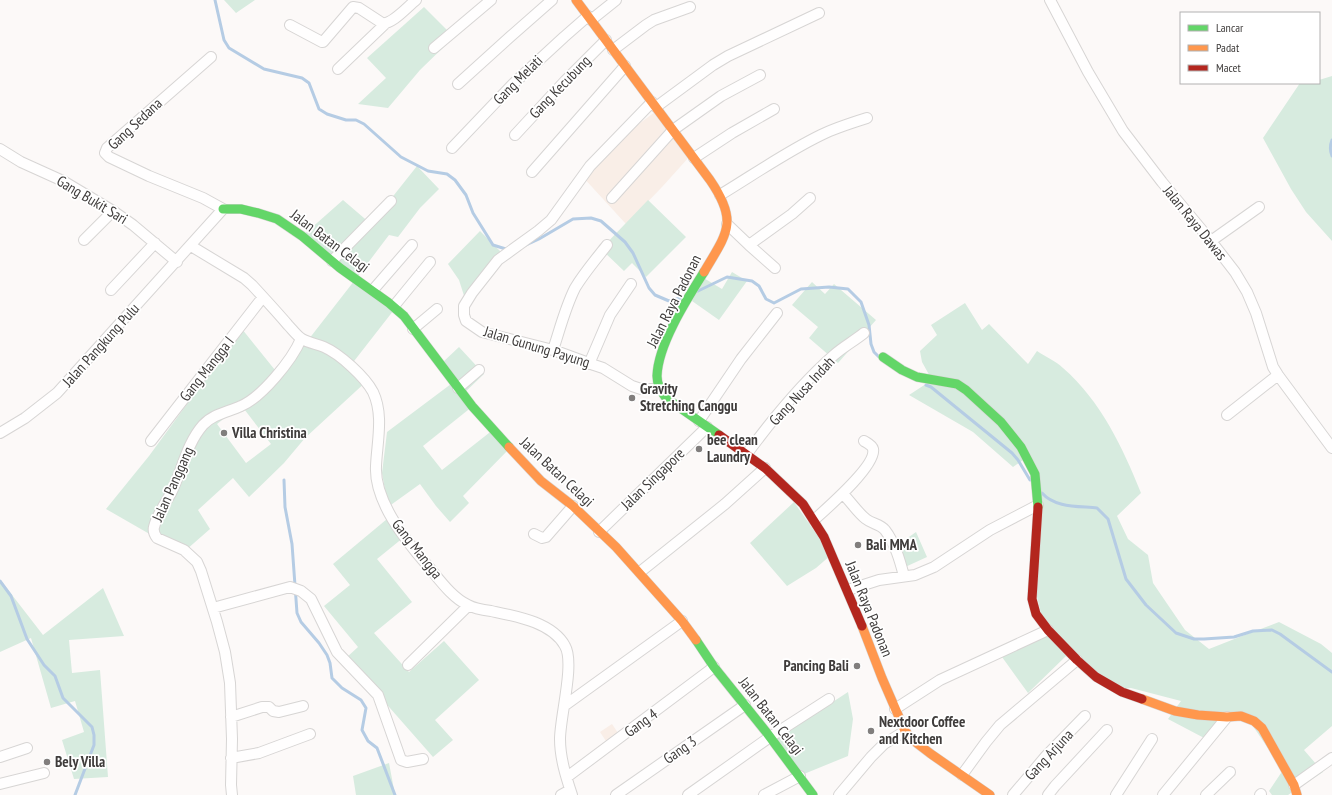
<svg xmlns="http://www.w3.org/2000/svg" width="1332" height="795" viewBox="0 0 1332 795" font-family="'PT Sans Narrow',sans-serif">
<style>
.education{fill:#f9eee7}
.green{fill:#d7ebdf;fill-rule:evenodd}
.lines{fill:none;stroke-linecap:round;stroke-linejoin:round}
.stream{stroke:#b5cce4;stroke-width:3}
.street-casing{stroke:#d7d5d4;stroke-width:12}
.fast-casing{stroke:#d7d5d4;stroke-width:10}
.slow-casing{stroke:#d7d5d4;stroke-width:10}
.jam-casing{stroke:#d7d5d4;stroke-width:10}
.street{stroke:#fffefe;stroke-width:10}
.fast{stroke:#63d668;stroke-width:9}
.slow{stroke:#ff974d;stroke-width:9}
.jam{stroke:#b3261e;stroke-width:9}
.poi-dot{fill:#817e7d;stroke:#fff;stroke-width:1.5}
.labels{text-anchor:middle;stroke-width:3.5;stroke-linejoin:round;paint-order:stroke}
.street-label{font-size:15px;fill:#3f3c3b;stroke:#fff}
.poi-label{font-size:15px;font-weight:bold;fill:#3f3c3b;stroke:#fff;text-anchor:start}
</style>
<rect width="100%" height="100%" fill="#fcf9f8"/>
<!-- education -->
<path class="education" d="M 655,112 L 689,157 L 662,187 L 626,224 L 582,176 L 628,132 Z
M 612,724 L 620,736 L 608,744 L 600,732 Z"/>
<!-- green -->
<path class="green" d="M 224,0 L 255,0 L 236,13 Z
M 424,7 L 454,37 L 420,70 L 388,108 L 358,104 L 386,78 L 367,58 Z
M 1332,76 L 1332,241 L 1306,212 L 1291,189 L 1263,138 L 1300,83 L 1319,83 L 1319,80 Z
M 417,166 L 439,189 L 420,208 L 398,237 L 389,235 L 358,276 L 397,306 L 351,365 L 368,380 L 305,438 L 284,463 L 249,497 L 233,478 L 198,510 L 210,529 L 186,550 L 153,536 L 106,509 L 149,456 L 242,329 L 279,375 L 305,344 L 358,276 L 300,238 L 343,200 L 371,224 ZM 241,405 L 271,444 L 246,463 L 217,424 Z
M 648,200 L 686,237 L 646,277 L 632,263 L 624,271 L 601,249 Z
M 480,231 L 506,257 L 467,305 L 459,280 L 448,264 Z
M 732,272 L 747,281 L 719,320 L 692,301 L 702,277 L 722,289 Z
M 812,282 L 825,294 L 834,284 L 876,320 L 838,363 L 809,338 L 818,327 L 792,305 Z
M 965,303 L 982,330 L 989,324 L 1028,364 L 1037,351 C 1046,357 1056,361 1063,368 C 1101,401 1123,448 1141,493 L 1117,516 L 1128,539 L 1148,555 L 1153,583 L 1185,630 L 1209,649 L 1242,636 L 1279,622 L 1321,644 L 1332,653 L 1332,726 L 1304,750 L 1323,772 L 1288,795 L 1272,795 L 1269,791 L 1283,770 L 1246,716 L 1222,724 L 1206,739 L 1168,719 L 1181,701 L 1131,688 L 1115,689 L 1066,656 L 1028,693 L 1002,657 L 1045,630 L 1033,580 L 1039,506 L 1026,458 L 1013,467 L 973,432 L 909,395 L 932,380 L 922,362 L 920,351 L 937,335 L 931,325 Z
M 459,347 L 484,374 L 462,395 L 473,406 L 423,446 L 442,470 L 494,429 L 511,447 L 463,496 L 469,503 L 450,522 L 436,506 L 420,484 L 388,507 L 382,473 L 387,432 L 451,384 L 443,362 Z
M 794,502 L 831,555 L 816,568 L 787,586 L 750,543 Z
M 393,514 L 409,533 L 377,559 L 412,602 L 374,633 L 409,672 L 444,641 L 479,680 L 435,720 L 453,740 L 433,757 L 346,658 L 358,647 L 324,606 L 350,585 L 333,564 Z
M 916,532 L 927,557 L 903,568 L 892,549 Z
M 2,582 L 43,635 L 103,588 L 124,636 L 69,640 L 72,673 L 100,670 L 108,777 L 74,779 L 62,740 L 84,732 L 75,701 L 51,708 L 31,638 L 0,652 L 0,583 Z
M 848,692 L 853,719 L 848,756 L 799,776 L 773,741 Z
M 389,763 L 395,795 L 356,795 L 353,776 Z"/>
<g class="lines">
<!-- stream -->
<path class="stream" d="M 215,0 L 224,40 L 229,48 L 264,69 L 302,78 L 309,83 L 319,109 L 327,114 L 346,120 L 356,120 L 364,124 L 401,157 L 428,171 L 447,174 L 455,180 L 466,195 L 473,213 L 493,245 L 509,250
M 1332,140 C 1330,145 1330,151 1332,156
M 526,245 L 539,239 L 573,219 L 591,218 L 601,221 L 625,242 L 633,253 L 649,288 L 655,295 L 669,301 L 684,297
M 698,291 L 727,277 L 752,281 L 759,286 L 766,299 L 774,303 L 801,289 L 829,287 L 848,289 L 861,302 L 869,325 L 871,344 L 874,352 L 879,357
M 926,385 L 931,387 L 1012,453 L 1018,460 L 1030,480
M 284,480 L 285,507 L 292,544 L 297,613 L 301,622 L 319,643 L 327,655 L 330,663 L 332,678 L 342,688 L 361,700 L 366,708 L 362,730 L 368,741 L 377,748 L 395,795
M 1042,493 C 1055,508 1079,506 1097,508 L 1108,519 L 1126,579 L 1146,605 L 1176,633 L 1194,639 L 1204,639 L 1234,637 L 1253,631 L 1272,630 L 1280,634 L 1332,672
M 0,581 L 11,596 L 27,639 L 44,665 L 55,676 L 63,698 L 92,727 L 94,735 L 94,745 L 75,795"/>
<defs>
<path id="street" d="M 1050,0 L 1088,72 L 1123,131 L 1162,182 L 1211,241 L 1235,272 L 1247,292 L 1256,313 L 1273,367 L 1278,375 L 1332,448
M 591,20 L 616,0
M 290,25 L 322,42 L 323,42 L 353,7 L 359,8 L 382,23 C 392,25 408,6 416,0
M 434,48 L 491,0
M 613,50 L 646,25 L 654,20 L 690,7
M 338,69 L 386,23
M 458,84 L 511,36 L 552,0
M 652,102 L 590,166 L 551,220 L 538,231 L 498,260 L 472,293 L 464,306 L 464,315 L 466,321 L 482,332 L 553,350 L 594,365 L 603,368 L 632,386 L 641,389 L 659,389
M 656,107 L 713,65 L 728,56 L 819,13
M 515,135 L 565,81 L 606,40
M 452,148 L 513,84 L 564,37 L 588,16
M 0,149 L 21,162 L 63,181 L 113,211 L 133,225 L 177,262
M 694,158 L 732,133 L 774,109
M 532,172 L 625,66
M 720,195 C 753,175 786,152 821,135 C 835,128 851,123 867,118
M 612,198 L 673,130 L 721,96 L 760,75
M 727,224 L 749,245 L 792,214 L 810,198
M 84,240 L 113,211
M 1211,241 L 1259,207
M 749,245 L 775,268
M 191,246 L 244,278 L 252,285 C 264,298 276,311 288,325 C 292,329 297,336 302,339 C 309,343 317,344 324,347 C 340,354 365,377 373,392 C 384,415 377,442 376,466 C 374,501 405,540 427,565 C 439,579 452,598 468,605 C 475,609 483,610 491,611 C 515,616 552,622 565,646 C 575,663 560,717 560,739 C 560,758 566,777 572,795
M 332,261 L 391,201
M 111,290 L 155,243
M 373,290 L 412,245
M 394,306 L 430,262
M 413,329 L 437,309
M 553,350 C 560,329 565,308 575,288 C 584,273 596,259 607,245
M 589,364 L 610,315 L 631,284
M 458,388 L 479,370
M 1227,415 L 1278,375
M 699,421 L 741,359 L 777,313
M 0,433 L 25,418 L 57,393 L 223,209 L 203,198 L 149,176 L 109,157 L 105,153 L 107,148 L 211,57
M 151,441 L 263,297
M 746,455 C 771,421 802,383 834,355 C 843,347 854,341 864,333
M 843,494 C 851,502 858,513 866,519 C 872,524 880,524 885,530 C 895,543 900,561 904,576
M 814,520 C 825,510 877,465 873,449 C 872,445 867,443 864,441
M 599,532 L 707,427
M 534,534 L 542,538 L 546,537 L 573,506
M 640,572 L 725,504 L 765,468
M 848,590 L 879,580 L 915,575 L 934,567 L 990,530 L 1038,505
M 213,608 L 290,587 L 301,591 L 311,599 L 337,652 L 378,695 L 401,760 L 407,762 L 423,759
M 408,665 L 468,606
M 564,706 L 682,621
M 895,709 L 940,680 L 1048,630
M 231,717 L 262,707 L 269,707 L 273,711 L 279,712 L 303,706
M 0,757 L 27,748
M 231,758 L 259,753 L 310,734
M 962,775 L 986,742 L 1000,725 L 1077,660
M 567,777 L 714,667
M 0,784 L 44,773
M 1294,785 L 1332,758
M 232,795 L 231,785 L 232,739 L 230,683 L 225,652 L 217,622 L 201,571 L 197,562 L 184,550 L 157,538 C 154,534 153,531 154,527 C 157,514 166,503 172,491 C 182,470 187,443 203,425 C 213,414 228,412 241,406 C 262,397 292,360 301,339
M 561,795 L 570,790
M 616,795 L 745,705
M 688,795 L 770,737 L 829,699
M 764,795 L 800,776
M 839,795 L 871,757 L 884,744 L 905,731
M 1013,795 L 1046,756 L 1085,716
M 1048,795 L 1055,786 L 1107,730
M 1116,795 L 1152,739
M 1163,795 L 1227,717
M 1206,795 L 1230,772
M 1260,795 L 1261,794"/>
<path id="fast" d="M 223,209 L 241,209 L 258,213 L 277,219 L 302,236 L 340,268 L 389,303 L 404,316 L 472,406 L 509,447
M 704,272 C 687,299 658,344 657,376 C 657,385 661,391 666,398 L 719,435
M 883,357 L 902,370 L 917,377 L 957,384 L 966,390 L 1001,422 L 1021,447 L 1035,474 L 1038,507
M 696,640 L 714,667 L 767,733 L 813,795"/>
<path id="slow" d="M 576,0 L 710,180 C 739,222 727,233 704,272
M 509,447 L 541,481 L 573,506 L 616,547 L 682,621 L 696,640
M 862,626 L 882,678 L 905,731 L 914,741 L 931,754 L 990,795
M 1142,699 L 1175,711 L 1198,715 L 1227,717 L 1241,716 L 1254,721 L 1262,728 L 1294,785 L 1297,795"/>
<path id="jam" d="M 719,435 L 765,468 L 803,504 L 824,537 L 862,626
M 1038,507 L 1032,599 L 1036,614 L 1048,630 L 1077,660 L 1096,677 L 1122,692 L 1142,699"/>
</defs>
<!-- street casing -->
<use href="#street" class="street-casing"/>
<!-- fast casing -->
<use href="#fast" class="fast-casing"/>
<!-- slow casing -->
<use href="#slow" class="slow-casing"/>
<!-- jam casing -->
<use href="#jam" class="jam-casing"/>
<!-- street -->
<use href="#street" class="street"/>
<!-- fast -->
<use href="#fast" class="fast"/>
<!-- slow -->
<use href="#slow" class="slow"/>
<!-- jam -->
<use href="#jam" class="jam"/>
</g>
<!-- markers -->
<g class="poi-dot">
<circle cx="632" cy="398" r="4"/>
<circle cx="224" cy="433" r="4"/>
<circle cx="699" cy="449" r="4"/>
<circle cx="858" cy="545" r="4"/>
<circle cx="857" cy="666" r="4"/>
<circle cx="871" cy="731" r="4"/>
<circle cx="47" cy="762" r="4"/>
</g>
<g class="labels">
<!-- street labels -->
<g class="street-label">
<text transform="translate(518 80) rotate(-45)" y="5">Gang Melati</text>
<text transform="translate(560 87) rotate(-46)" y="5">Gang Kecubung</text>
<text transform="translate(135 124) rotate(-43)" y="5">Gang Sedana</text>
<text transform="translate(92 200) rotate(31)" y="5">Gang Bukit Sari</text>
<text transform="translate(1195 223) rotate(51)" y="5">Jalan Raya Dawas</text>
<text transform="translate(330 241) rotate(37)" y="5">Jalan Batan Celagi</text>
<text transform="translate(674 301) rotate(-63)" y="5">Jalan Raya Padonan</text>
<text transform="translate(101 345) rotate(-48)" y="5">Jalan Pangkung Pulu</text>
<text transform="translate(537 347) rotate(17)" y="5">Jalan Gunung Payung</text>
<text transform="translate(207 369) rotate(-52)" y="5">Gang Mangga I</text>
<text transform="translate(802 391) rotate(-47)" y="5">Gang Nusa Indah</text>
<text transform="translate(557 472) rotate(43)" y="5">Jalan Batan Celagi</text>
<text transform="translate(653 479) rotate(-44)" y="5">Jalan Singapore</text>
<text transform="translate(173 484) rotate(-66)" y="5">Jalan Panggang</text>
<text transform="translate(417 549) rotate(52)" y="5">Gang Mangga</text>
<text transform="translate(869 609) rotate(68)" y="5">Jalan Raya Padonan</text>
<text transform="translate(771 716) rotate(52)" y="5">Jalan Batan Celagi</text>
<text transform="translate(641 723) rotate(-36)" y="5">Gang 4</text>
<text transform="translate(680 750) rotate(-35)" y="5">Gang 3</text>
<text transform="translate(1049 755) rotate(-47)" y="5">Gang Arjuna</text>
</g>
<!-- poi labels -->
<g class="poi-label">
<text x="640" y="394">Gravity<tspan x="640" dy="17">Stretching Canggu</tspan></text>
<text x="232" y="438">Villa Christina</text>
<text x="707" y="445">bee clean<tspan x="707" dy="17">Laundry</tspan></text>
<text x="866" y="550">Bali MMA</text>
<text x="849" y="671" text-anchor="end">Pancing Bali</text>
<text x="879" y="727">Nextdoor Coffee<tspan x="879" dy="17">and Kitchen</tspan></text>
<text x="55" y="767">Bely Villa</text>
</g>
</g>
<!-- legend -->
<rect x="1180" y="12" width="140" height="72" fill="#ffffff" stroke="#b2b1b1"/>
<rect x="1188" y="25" width="20" height="6" fill="#63d668" stroke="#b2b1b1"/>
<text x="1216" y="32" font-size="12" fill="#3f3c3b">Lancar</text>
<rect x="1188" y="45" width="20" height="6" fill="#ff974d" stroke="#b2b1b1"/>
<text x="1216" y="52" font-size="12" fill="#3f3c3b">Padat</text>
<rect x="1188" y="65" width="20" height="6" fill="#b3261e" stroke="#b2b1b1"/>
<text x="1216" y="72" font-size="12" fill="#3f3c3b">Macet</text>
</svg>
